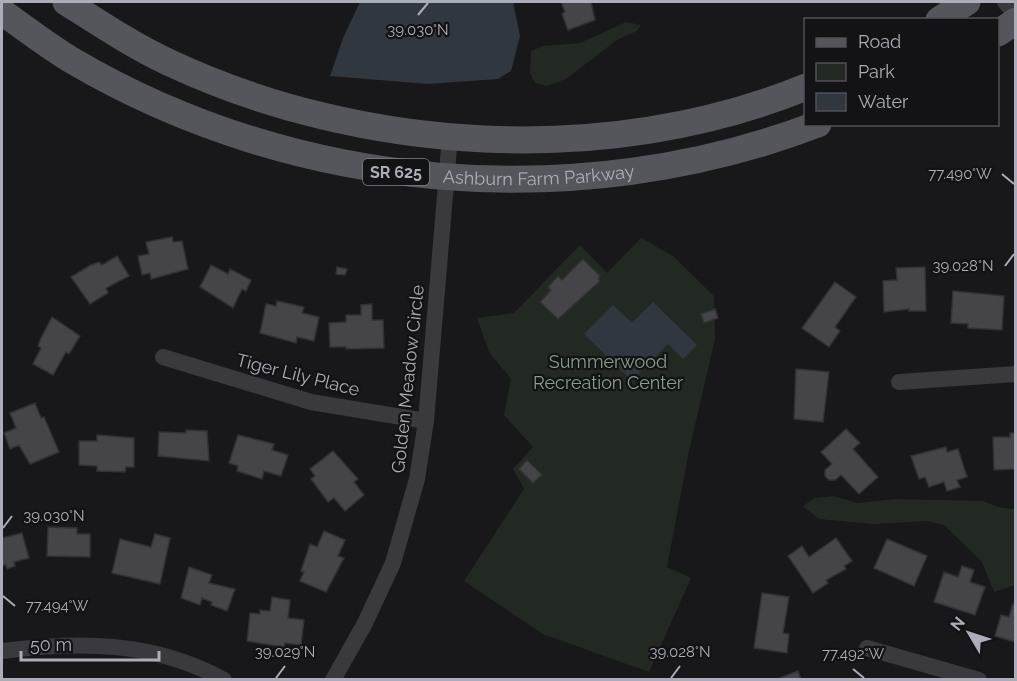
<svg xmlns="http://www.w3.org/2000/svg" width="1017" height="681" viewBox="0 0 1017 681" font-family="Raleway,sans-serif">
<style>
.green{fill:#222923}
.water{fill:#31373e}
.building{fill:#454549;stroke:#323235;stroke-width:1.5}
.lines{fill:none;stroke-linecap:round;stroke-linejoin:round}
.minor{stroke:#39393e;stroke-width:16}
.primary{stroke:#55565c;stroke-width:27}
.ticks{fill:none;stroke:#abaeb8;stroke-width:2}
.labels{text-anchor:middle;stroke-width:4.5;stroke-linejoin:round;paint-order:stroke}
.shield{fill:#131214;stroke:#7d7f87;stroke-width:1.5}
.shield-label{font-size:16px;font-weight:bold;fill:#abaeb8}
.street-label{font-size:18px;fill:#abaeb8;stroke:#131214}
.park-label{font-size:18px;fill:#84a189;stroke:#131214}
.ticks-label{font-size:15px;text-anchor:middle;fill:#abaeb8;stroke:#131214;stroke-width:4.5;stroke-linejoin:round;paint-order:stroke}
</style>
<rect width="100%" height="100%" fill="#181719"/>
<!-- green -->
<path class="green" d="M 626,22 L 641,25 L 637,31 L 617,40 L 566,79 L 547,86 L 535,83 L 530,73 L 531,51 L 543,46 L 580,43 Z
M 641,238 L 673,256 L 714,296 L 715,339 L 689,451 L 667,567 L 691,578 L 649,672 L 543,634 L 464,581 L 524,489 L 513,469 L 533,447 L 504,415 L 511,379 L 489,352 L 477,318 L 514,313 L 580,245 L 607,273 Z
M 833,496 L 857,503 L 896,499 L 982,501 L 1002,508 L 1015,509 L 1015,585 L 994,592 L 982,562 L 944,525 L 928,521 L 873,524 L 819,519 L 803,506 L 814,498 Z"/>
<!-- water -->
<path class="water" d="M 360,2 L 513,2 L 520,36 L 511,71 L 498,79 L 428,84 L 330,76 L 343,38 Z
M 653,302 L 697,345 L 683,359 L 668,344 L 632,381 L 584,334 L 613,305 L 632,323 Z"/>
<!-- building -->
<path class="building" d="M 561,2 L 591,2 L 595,20 L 568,30 L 562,14 L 565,12 Z
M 172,237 L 173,242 L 182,241 L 188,269 L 151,279 L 150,273 L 142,275 L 138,256 L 149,254 L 146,242 Z
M 117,256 L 129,276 L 106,288 L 108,293 L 90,304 L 71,277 L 91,265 L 99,262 L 102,265 Z
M 583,259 L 600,276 L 598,279 L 600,281 L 558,319 L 540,302 L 551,290 L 548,287 L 558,276 L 562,280 Z
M 211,265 L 228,274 L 230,269 L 251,280 L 246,291 L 242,289 L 233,308 L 200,287 Z
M 337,267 L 347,269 L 345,275 L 336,274 Z
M 925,267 L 926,311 L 909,311 L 909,309 L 884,312 L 883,281 L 897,280 L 896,268 Z
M 835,282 L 856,297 L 835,327 L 840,331 L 829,347 L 802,328 Z
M 953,291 L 1004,296 L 1002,330 L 968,328 L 968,324 L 951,323 Z
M 277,301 L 304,307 L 302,313 L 319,317 L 314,341 L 297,337 L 296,343 L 260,333 L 266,304 L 276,306 Z
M 372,304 L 372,320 L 383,320 L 384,348 L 346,349 L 346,347 L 330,347 L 329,323 L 346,322 L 346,315 L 361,315 L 361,305 Z
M 715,309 L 718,318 L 704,323 L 701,314 Z
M 52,317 L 80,336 L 69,354 L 66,352 L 53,375 L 33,364 L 41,348 L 38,346 L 41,338 Z
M 796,369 L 829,372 L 823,422 L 794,419 Z
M 35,403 L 41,418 L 44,417 L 59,452 L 30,464 L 19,445 L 10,449 L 4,433 L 16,428 L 10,413 Z
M 846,429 L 860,443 L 853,449 L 878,477 L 859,494 L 841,475 L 835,480 L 829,480 L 825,476 L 825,470 L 832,464 L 821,452 Z
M 186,430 L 207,431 L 209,461 L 158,456 L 159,432 L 186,433 Z
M 1010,433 L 1016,433 L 1016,469 L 994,470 L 993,437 L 1010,437 Z
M 97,435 L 134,438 L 134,467 L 126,467 L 125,472 L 97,471 L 97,466 L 79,465 L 79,441 L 97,441 Z
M 238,435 L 274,444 L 272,450 L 288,455 L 281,476 L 264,471 L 262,479 L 237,471 L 238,466 L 229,463 Z
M 946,447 L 947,452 L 958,449 L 967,477 L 957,480 L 960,487 L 947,491 L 944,482 L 929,487 L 925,477 L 919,479 L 911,456 Z
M 333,451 L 358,479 L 354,482 L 364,495 L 345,511 L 334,498 L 328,502 L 311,479 L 315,476 L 310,469 Z
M 527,460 L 542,475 L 533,483 L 519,469 Z
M 48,527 L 77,528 L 77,534 L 90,534 L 90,557 L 47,556 Z
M 324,531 L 345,540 L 338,556 L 344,558 L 326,592 L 300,581 L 304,572 L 301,571 L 310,544 L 317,547 Z
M 22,533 L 29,558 L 14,562 L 15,566 L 7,569 L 6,565 L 2,566 L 2,538 Z
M 155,534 L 170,538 L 160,584 L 112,573 L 120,539 L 151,547 Z
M 836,538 L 852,561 L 844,566 L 846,569 L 826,580 L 828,583 L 813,593 L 788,556 L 802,546 L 809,557 Z
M 887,539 L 927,556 L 914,586 L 874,568 Z
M 962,566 L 974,570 L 970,582 L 985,587 L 975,615 L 934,602 L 944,572 L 958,577 Z
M 189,567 L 212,575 L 209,583 L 235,589 L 227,611 L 211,605 L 212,602 L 202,598 L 200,605 L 181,598 Z
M 762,593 L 789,597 L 783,633 L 789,634 L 787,653 L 754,648 Z
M 272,597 L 290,600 L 288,618 L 304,620 L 301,645 L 285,643 L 284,647 L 247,641 L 250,613 L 260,614 L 260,610 L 270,611 Z
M 1013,604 L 1016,605 L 1015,642 L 995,636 L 1001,615 L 1009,617 Z
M 798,671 L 801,680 L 777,680 L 777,679 Z"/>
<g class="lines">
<!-- minor -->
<path class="minor" d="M 1005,2 L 1016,15
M 163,357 L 311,402 L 426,421
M 899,382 L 1016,374
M 867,648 L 979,680
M 2,651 C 79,641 154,641 224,680
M 333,680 L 365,623 L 393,563 L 417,479 L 426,421 L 450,136"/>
<!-- primary -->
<g class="primary">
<path d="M 66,2 C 99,23 132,45 168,62 C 361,153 607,168 806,87"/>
<path id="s1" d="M 2,12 C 25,28 48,46 73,61 C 296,192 577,216 818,124"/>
<path d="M 939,20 L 967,2"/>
<path d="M 998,33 L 1016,21"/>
</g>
</g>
<!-- ticks -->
<path class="ticks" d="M 418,15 L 428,3M 1002,174 L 1014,184M 1005,266 L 1014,254M 3,528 L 12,516M 3,596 L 15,606M 853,669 L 864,678M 276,678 L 285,666M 671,678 L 680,666"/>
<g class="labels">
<!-- shield labels -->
<rect class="shield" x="363" y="159" width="66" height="26" rx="4.5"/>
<g class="shield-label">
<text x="396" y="178">SR 625</text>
</g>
<!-- street labels -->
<g class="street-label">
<text dy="6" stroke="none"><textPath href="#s1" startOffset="573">Ashburn Farm Parkway</textPath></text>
<text transform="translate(298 375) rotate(14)" y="6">Tiger Lily Place</text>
<text transform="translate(408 379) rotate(-84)" y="6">Golden Meadow Circle</text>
</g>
<!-- park labels -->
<g class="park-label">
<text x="608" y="368">Summerwood<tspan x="608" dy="21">Recreation Center</tspan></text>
</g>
</g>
<g class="ticks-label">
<text x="418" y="35">39.030°N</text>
<text x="960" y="179">77.490°W</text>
<text x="963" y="271">39.028°N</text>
<text x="54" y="521">39.030°N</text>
<text x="57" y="611">77.494°W</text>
<text x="285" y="657">39.029°N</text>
<text x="680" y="657">39.028°N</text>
<text x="853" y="659">77.492°W</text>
</g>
<!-- border -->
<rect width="1017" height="681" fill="none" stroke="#abaeb8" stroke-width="6"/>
<!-- legend -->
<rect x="804" y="18" width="195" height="108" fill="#131214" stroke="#505056" stroke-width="1.5"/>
<rect x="816" y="38" width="30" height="9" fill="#55565c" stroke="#505056" stroke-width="1.5"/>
<text x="858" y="48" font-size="18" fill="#abaeb8">Road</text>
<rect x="816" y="63" width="30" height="18" fill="#222923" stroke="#505056" stroke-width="1.5"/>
<text x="858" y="78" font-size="18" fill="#abaeb8">Park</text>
<rect x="816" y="93" width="30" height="18" fill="#31373e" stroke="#505056" stroke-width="1.5"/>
<text x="858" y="108" font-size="18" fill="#abaeb8">Water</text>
<!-- north arrow -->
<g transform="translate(969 633) rotate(309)" stroke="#131214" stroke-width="4.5" paint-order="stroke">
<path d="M0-4.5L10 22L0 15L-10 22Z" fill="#abaeb8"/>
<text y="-9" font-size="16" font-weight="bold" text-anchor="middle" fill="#abaeb8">N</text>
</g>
<!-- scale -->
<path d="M21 651v9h138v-9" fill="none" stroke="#abaeb8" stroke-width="3"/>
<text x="30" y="651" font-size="18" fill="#abaeb8" stroke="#131214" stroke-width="4.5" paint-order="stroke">50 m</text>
</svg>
